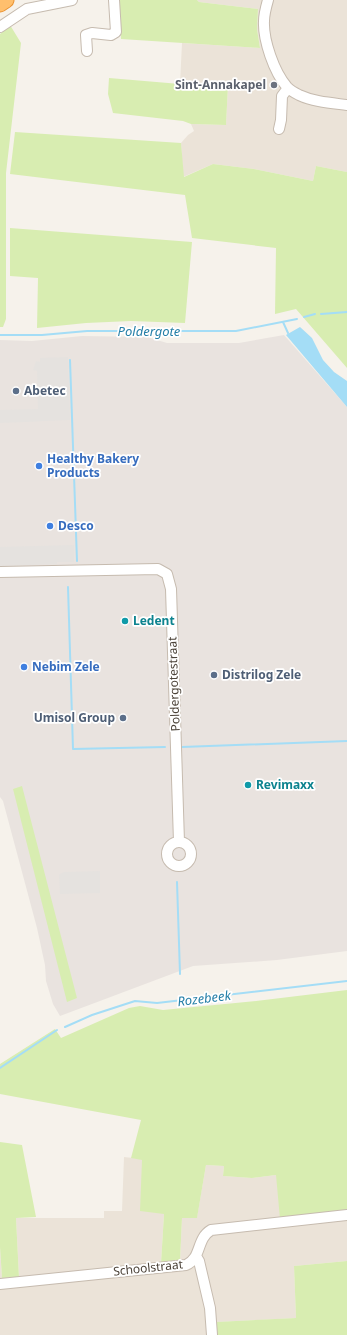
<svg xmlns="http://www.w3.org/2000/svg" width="347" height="1335" viewBox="0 0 347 1335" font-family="'Noto Sans',sans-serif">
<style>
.residential{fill:#ebe3d8}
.industrial{fill:#e9e3df}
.green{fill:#d8edb1}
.parking{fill:#e5e2df}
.water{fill:#a4ddf6}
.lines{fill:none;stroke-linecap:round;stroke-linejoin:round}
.stream{stroke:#a4ddf6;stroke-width:2}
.minor-casing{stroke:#c6bbaf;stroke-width:12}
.highway-casing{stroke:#e99232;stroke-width:17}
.minor{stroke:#fff;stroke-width:10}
.highway{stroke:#ffbf6d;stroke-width:15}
.worship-dot{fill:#6b7280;stroke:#fff;stroke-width:1.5}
.service-dot{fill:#5c6f8a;stroke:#fff;stroke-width:1.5}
.shop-dot{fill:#3f7fe0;stroke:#fff;stroke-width:1.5}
.culture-dot{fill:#0f9aa8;stroke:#fff;stroke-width:1.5}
.labels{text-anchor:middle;stroke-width:3.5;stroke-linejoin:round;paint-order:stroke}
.worship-label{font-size:12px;font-weight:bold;fill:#5b616d;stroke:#fff;text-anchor:end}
.service-label{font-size:12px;font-weight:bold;fill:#4e5e75;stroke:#fff;text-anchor:start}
.shop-label{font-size:12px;font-weight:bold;fill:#366cbe;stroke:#fff;text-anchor:start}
.culture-label{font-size:12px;font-weight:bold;fill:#0d838f;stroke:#fff;text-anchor:start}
.street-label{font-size:12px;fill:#4b4238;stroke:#fff}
.water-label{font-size:13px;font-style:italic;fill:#247ea7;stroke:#fff}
</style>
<rect width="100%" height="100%" fill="#f6f2eb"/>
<!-- residential -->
<path class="residential" d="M 197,0 L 347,0 L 347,172 L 316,166 L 313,181 L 254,169 L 213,164 L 183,177 L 181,143 L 188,135 L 194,131 L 191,124 L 226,125 L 228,86 L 180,84 L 182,43 L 260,48 L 257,29 L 258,9 L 199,2 Z
M 124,1157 L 142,1159 L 164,1214 L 161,1263 L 180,1261 L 182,1218 L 197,1217 L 206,1165 L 224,1166 L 223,1176 L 252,1178 L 276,1175 L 347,1212 L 347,1261 L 294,1266 L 296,1318 L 217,1322 L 217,1335 L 0,1335 L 0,1247 L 2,1278 L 19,1276 L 16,1218 L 104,1218 L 104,1211 L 122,1211 Z"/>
<!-- industrial -->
<path class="industrial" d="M 284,335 L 347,407 L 347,951 L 277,960 L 193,966 L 60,1016 L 53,1004 L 46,981 L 45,965 L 37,928 L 3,801 L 0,797 L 0,340 L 32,341 L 82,336 L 147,337 L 167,343 L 239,343 Z"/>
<!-- green -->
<path class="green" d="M 119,0 L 197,0 L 199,2 L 258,9 L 257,29 L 260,48 L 121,39 Z
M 10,25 L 21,43 L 6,173 L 6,319 L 3,327 L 0,327 L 0,34 Z
M 109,78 L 180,84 L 228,86 L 226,125 L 191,124 L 183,121 L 113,113 L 108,94 Z
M 15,132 L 181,143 L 184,177 L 213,164 L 254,169 L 313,181 L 316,166 L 347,172 L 347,368 L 296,309 L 275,314 L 276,248 L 192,238 L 185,195 L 10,174 Z
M 10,228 L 192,242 L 185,323 L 131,321 L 86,323 L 37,328 L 38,278 L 10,276 Z
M 22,786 L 77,998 L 67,1002 L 13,789 Z
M 347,990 L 347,1212 L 280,1219 L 276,1175 L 252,1178 L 223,1176 L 224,1166 L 206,1165 L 197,1218 L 182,1218 L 180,1261 L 161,1263 L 164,1214 L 140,1211 L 142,1160 L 131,1158 L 141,1120 L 0,1094 L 0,1064 L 55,1029 L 61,1038 L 129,1008 L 140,1006 L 163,1010 L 256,1001 Z
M 0,1142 L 22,1145 L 36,1217 L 16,1218 L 19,1277 L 2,1278 L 0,1247 Z
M 347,1261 L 347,1335 L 217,1335 L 216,1322 L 296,1318 L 294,1266 Z"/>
<!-- parking -->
<path class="parking" d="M 68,357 L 70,420 L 0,423 L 0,410 L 38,409 L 37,371 L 33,370 L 36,361 L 40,362 L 40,358 Z
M 74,545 L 74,562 L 57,562 L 57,564 L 0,566 L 0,547 Z
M 100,871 L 100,893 L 60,894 L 59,875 L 60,874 L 64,872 Z"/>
<!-- water -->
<path class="water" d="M 300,327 L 312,338 L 323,360 L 334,372 L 347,381 L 347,407 L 286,335 Z"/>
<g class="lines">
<!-- stream -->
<path class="stream" d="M 321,314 L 347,312
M 304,317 L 315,314
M 283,322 L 288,333
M 0,335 L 42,335 L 87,331 L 236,331 L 297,319
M 70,360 L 77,561
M 68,587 L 73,749 L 165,747
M 182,747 L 347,741
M 177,882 L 180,974
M 65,1027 L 92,1015 L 135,1001 L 157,1003 L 347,981
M 0,1068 L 57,1030"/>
<defs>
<path id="minor" d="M 268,0 C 266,7 264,14 264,21 C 263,40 274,72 287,87 C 290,90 295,93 299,95 C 314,102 331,103 347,105
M 0,27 L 27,9 L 72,0
M 87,51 L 86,35 L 92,33 L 111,35 L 116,32 L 114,0
M 279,129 L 281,120 L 282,96 L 288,88
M 0,572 L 158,569 L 167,574 L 171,589 L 179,842
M167 854a12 12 0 1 1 24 0a12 12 0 1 1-24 0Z
M 196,1256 L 199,1261 L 210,1308 L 212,1335
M 0,1284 L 186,1265 C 202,1258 196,1239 211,1230 L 347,1215"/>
<path id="highway" d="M 0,4 L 6,0"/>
</defs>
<!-- minor casing -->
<use href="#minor" class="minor-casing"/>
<!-- highway casing -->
<use href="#highway" class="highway-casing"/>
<!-- minor -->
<use href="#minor" class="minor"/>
<!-- highway -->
<use href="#highway" class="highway"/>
</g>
<!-- markers -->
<circle class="worship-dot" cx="274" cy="85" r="4"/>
<g class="service-dot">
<circle cx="16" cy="391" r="4"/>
<circle cx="214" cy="675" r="4"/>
<circle cx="123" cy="718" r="4"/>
</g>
<g class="shop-dot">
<circle cx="39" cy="466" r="4"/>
<circle cx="50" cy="526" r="4"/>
<circle cx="24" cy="667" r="4"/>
</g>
<g class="culture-dot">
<circle cx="125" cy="621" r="4"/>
<circle cx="248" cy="785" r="4"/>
</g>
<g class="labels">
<!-- worship labels -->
<g class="worship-label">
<text x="266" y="89">Sint-Annakapel</text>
</g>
<!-- service labels -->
<g class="service-label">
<text x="24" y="395">Abetec</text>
<text x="222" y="679">Distrilog Zele</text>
<text x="115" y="722" text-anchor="end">Umisol Group</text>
</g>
<!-- shop labels -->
<g class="shop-label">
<text x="47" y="463">Healthy Bakery<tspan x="47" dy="14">Products</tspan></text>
<text x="58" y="530">Desco</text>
<text x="32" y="671">Nebim Zele</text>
</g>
<!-- culture labels -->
<g class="culture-label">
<text x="133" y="625">Ledent</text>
<text x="256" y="789">Revimaxx</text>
</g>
<!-- street labels -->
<g class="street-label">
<text transform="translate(174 684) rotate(-92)" y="4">Poldergotestraat</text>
<text transform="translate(148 1268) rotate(-6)" y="4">Schoolstraat</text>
</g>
<!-- water labels -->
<g class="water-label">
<text x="149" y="336">Poldergote</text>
<text transform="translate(204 998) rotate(-7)" y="5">Rozebeek</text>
</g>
</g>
</svg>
